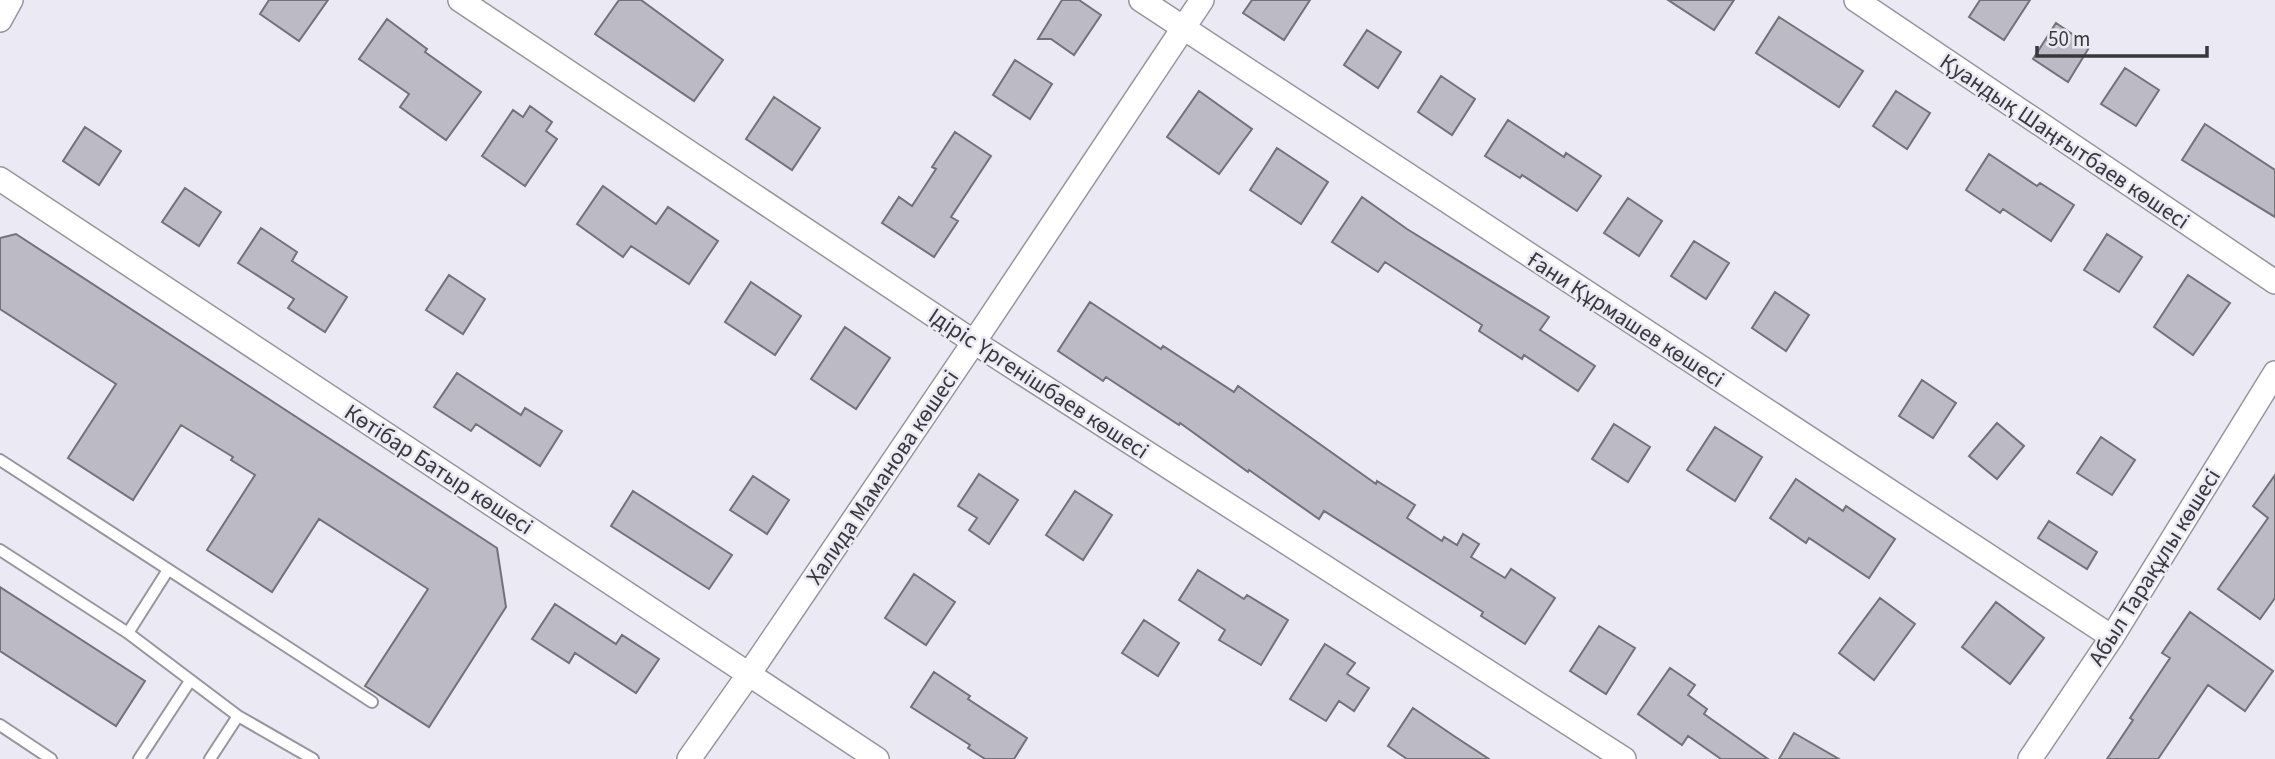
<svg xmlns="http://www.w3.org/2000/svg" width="2275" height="759" viewBox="0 0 2275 759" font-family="'Source Sans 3',sans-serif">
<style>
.building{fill:#bcbac4;stroke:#73727b;stroke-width:2}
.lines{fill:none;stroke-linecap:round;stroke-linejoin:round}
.lane-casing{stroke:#97959e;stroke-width:14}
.street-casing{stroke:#97959e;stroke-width:26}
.lane{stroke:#fff;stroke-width:10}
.street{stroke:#fff;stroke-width:23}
.labels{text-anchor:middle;stroke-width:5;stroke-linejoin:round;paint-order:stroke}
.street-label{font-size:23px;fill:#38373b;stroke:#ebe9f3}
</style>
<rect width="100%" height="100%" fill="#ebe9f3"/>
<!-- building -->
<path class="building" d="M 269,0 L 328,0 L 299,41 L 260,14 Z
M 619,0 L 641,0 L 723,60 L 694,101 L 595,34 Z
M 1062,0 L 1079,0 L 1101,15 L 1074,55 L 1051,39 L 1038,39 Z
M 1252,0 L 1310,0 L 1284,40 L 1243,13 Z
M 1668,0 L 1734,0 L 1714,30 Z
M 1980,0 L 2030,0 L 2004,40 L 1969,17 Z
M 1779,17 L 1863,71 L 1839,107 L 1756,53 Z
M 387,19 L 427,49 L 425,52 L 481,92 L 446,140 L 400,107 L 409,94 L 359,59 Z
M 2056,23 L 2090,46 L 2068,82 L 2033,59 Z
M 1367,30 L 1401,52 L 1378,88 L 1344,65 Z
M 1015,60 L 1052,84 L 1030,119 L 993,95 Z
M 2125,68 L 2159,90 L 2136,126 L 2101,104 Z
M 1441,76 L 1475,99 L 1452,135 L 1418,112 Z
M 1199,91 L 1252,129 L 1219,174 L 1167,137 Z
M 1896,91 L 1930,113 L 1907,149 L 1873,126 Z
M 774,97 L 820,128 L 792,170 L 746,139 Z
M 530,106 L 552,122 L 546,131 L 557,139 L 525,186 L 482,156 L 513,110 L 523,117 Z
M 1508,120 L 1564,157 L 1566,153 L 1601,176 L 1577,211 L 1522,175 L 1520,178 L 1485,156 Z
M 2205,124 L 2275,170 L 2275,217 L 2182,160 Z
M 85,127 L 121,151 L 99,185 L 63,161 Z
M 955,132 L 991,156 L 951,217 L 958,221 L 934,257 L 882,223 L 899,197 L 912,206 L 936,169 L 932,167 Z
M 1277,148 L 1328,182 L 1301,224 L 1250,190 Z
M 1989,154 L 2037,186 L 2040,183 L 2074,205 L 2051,241 L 2003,209 L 2000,213 L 1966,190 Z
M 603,186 L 656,224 L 668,207 L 718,241 L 689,284 L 631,246 L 623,257 L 577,224 Z
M 185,188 L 221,212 L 199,246 L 162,222 Z
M 1362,197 L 1407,229 L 1549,317 L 1540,330 L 1595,366 L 1578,391 L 1524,355 L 1522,359 L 1479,331 L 1482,325 L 1385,262 L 1378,272 L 1332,242 Z
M 1628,198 L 1662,221 L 1639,256 L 1604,233 Z
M 261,228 L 297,252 L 292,261 L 347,297 L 325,332 L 288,308 L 294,299 L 238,263 Z
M 16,234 L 497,548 L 506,607 L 429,727 L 365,686 L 428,589 L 319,519 L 272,592 L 207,550 L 255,475 L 231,460 L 233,457 L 181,425 L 133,500 L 68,458 L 116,384 L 0,309 L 0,238 Z
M 2107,234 L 2142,257 L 2119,292 L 2084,270 Z
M 1694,241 L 1729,263 L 1706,299 L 1671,276 Z
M 449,275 L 485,299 L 463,334 L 426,310 Z
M 2188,275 L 2230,303 L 2193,355 L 2154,327 Z
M 751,282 L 801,316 L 775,355 L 725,322 Z
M 1775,292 L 1809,315 L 1786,351 L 1752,328 Z
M 1090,302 L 1161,349 L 1163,346 L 1234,392 L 1238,386 L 1376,484 L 1377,481 L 1415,505 L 1407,518 L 1442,541 L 1444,537 L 1457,545 L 1463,534 L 1479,544 L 1471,557 L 1505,578 L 1511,569 L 1555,598 L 1525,644 L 1481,616 L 1483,612 L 1324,511 L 1319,519 L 1249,470 L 1248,472 L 1180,423 L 1179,425 L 1106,377 L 1103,381 L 1058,351 Z
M 845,327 L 890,358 L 856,409 L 811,379 Z
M 457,373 L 521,415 L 525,408 L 562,431 L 540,466 L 476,424 L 471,431 L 434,407 Z
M 1922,380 L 1956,403 L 1933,438 L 1899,416 Z
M 1997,423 L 2024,446 L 1997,479 L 1969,456 Z
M 1614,424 L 1650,447 L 1628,482 L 1592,459 Z
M 1715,427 L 1762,457 L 1735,501 L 1687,470 Z
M 2101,437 L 2135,460 L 2112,495 L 2077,473 Z
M 979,474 L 1018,500 L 989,544 L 969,530 L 977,518 L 958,506 Z
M 2275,475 L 2275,598 L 2260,619 L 2218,589 L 2268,518 L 2253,506 Z
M 753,476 L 789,500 L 767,534 L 730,510 Z
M 1796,479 L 1843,511 L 1846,506 L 1895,539 L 1869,578 L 1809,538 L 1806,543 L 1770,518 Z
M 633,491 L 732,555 L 709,589 L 611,526 Z
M 1075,491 L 1112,515 L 1083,560 L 1046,535 Z
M 2049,521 L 2097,552 L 2087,569 L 2038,538 Z
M 1198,570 L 1244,599 L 1247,595 L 1288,620 L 1261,665 L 1219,640 L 1225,630 L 1179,600 Z
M 914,574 L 955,602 L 926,645 L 885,618 Z
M 0,587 L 145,681 L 116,726 L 0,651 Z
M 1880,598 L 1915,624 L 1874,680 L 1839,653 Z
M 1996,602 L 2044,638 L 2010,684 L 1962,647 Z
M 555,604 L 616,644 L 622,635 L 659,659 L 636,693 L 575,653 L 569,663 L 532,639 Z
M 2190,612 L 2273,671 L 2245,711 L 2208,685 L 2158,759 L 2107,759 L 2133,720 L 2130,718 L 2170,658 L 2162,653 Z
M 1144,620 L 1179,643 L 1158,676 L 1122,653 Z
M 1599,626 L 1635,648 L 1606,694 L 1570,671 Z
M 1325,644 L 1355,663 L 1347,674 L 1369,688 L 1354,711 L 1339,701 L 1326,721 L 1290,699 Z
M 1670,668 L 1695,685 L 1688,695 L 1707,709 L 1704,714 L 1768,759 L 1721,759 L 1688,736 L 1682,745 L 1638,714 Z
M 934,672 L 970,696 L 968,699 L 1027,738 L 1014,759 L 985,759 L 968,748 L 970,745 L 911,707 Z
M 1413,708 L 1454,736 L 1489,759 L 1407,759 L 1388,746 Z
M 1794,733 L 1839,759 L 1779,759 Z"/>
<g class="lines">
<defs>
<path id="lane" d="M 0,460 L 372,702
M 0,550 L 128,633 L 238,716 L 313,759
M 128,633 L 168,570
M 0,725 L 51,759
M 139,759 L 190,681
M 210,759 L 238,716"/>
<path id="street" d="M 460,0 L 974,342 L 1624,759
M 1141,0 L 2112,637
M 1856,0 L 2275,282
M 0,20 L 11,0
M 0,179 L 877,759
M 689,759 L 749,674 L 974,342 L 1202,0
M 2030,759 L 2112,637 L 2275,373"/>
</defs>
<!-- lane casing -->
<use href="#lane" class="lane-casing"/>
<!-- street casing -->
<use href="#street" class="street-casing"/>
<!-- lane -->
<use href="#lane" class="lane"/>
<!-- street -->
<use href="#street" class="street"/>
</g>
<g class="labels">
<!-- street labels -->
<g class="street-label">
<text transform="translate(2065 141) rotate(34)" y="8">Қуандық Шаңғытбаев көшесі</text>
<text transform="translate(1626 319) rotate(33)" y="8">Ғани Құрмашев көшесі</text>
<text transform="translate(1039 383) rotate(33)" y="8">Ідіріс Үргенішбаев көшесі</text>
<text transform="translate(439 469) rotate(33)" y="8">Көтібар Батыр көшесі</text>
<text transform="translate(882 477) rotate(-56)" y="8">Халида Маманова көшесі</text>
<text transform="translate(2154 567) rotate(-58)" y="8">Абыл Тарақұлы көшесі</text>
</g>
</g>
<!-- scale -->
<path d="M2037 46v10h170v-10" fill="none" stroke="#38373b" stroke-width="3.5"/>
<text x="2048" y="46" font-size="21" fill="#38373b" stroke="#ebe9f3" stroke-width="5" paint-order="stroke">50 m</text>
</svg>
